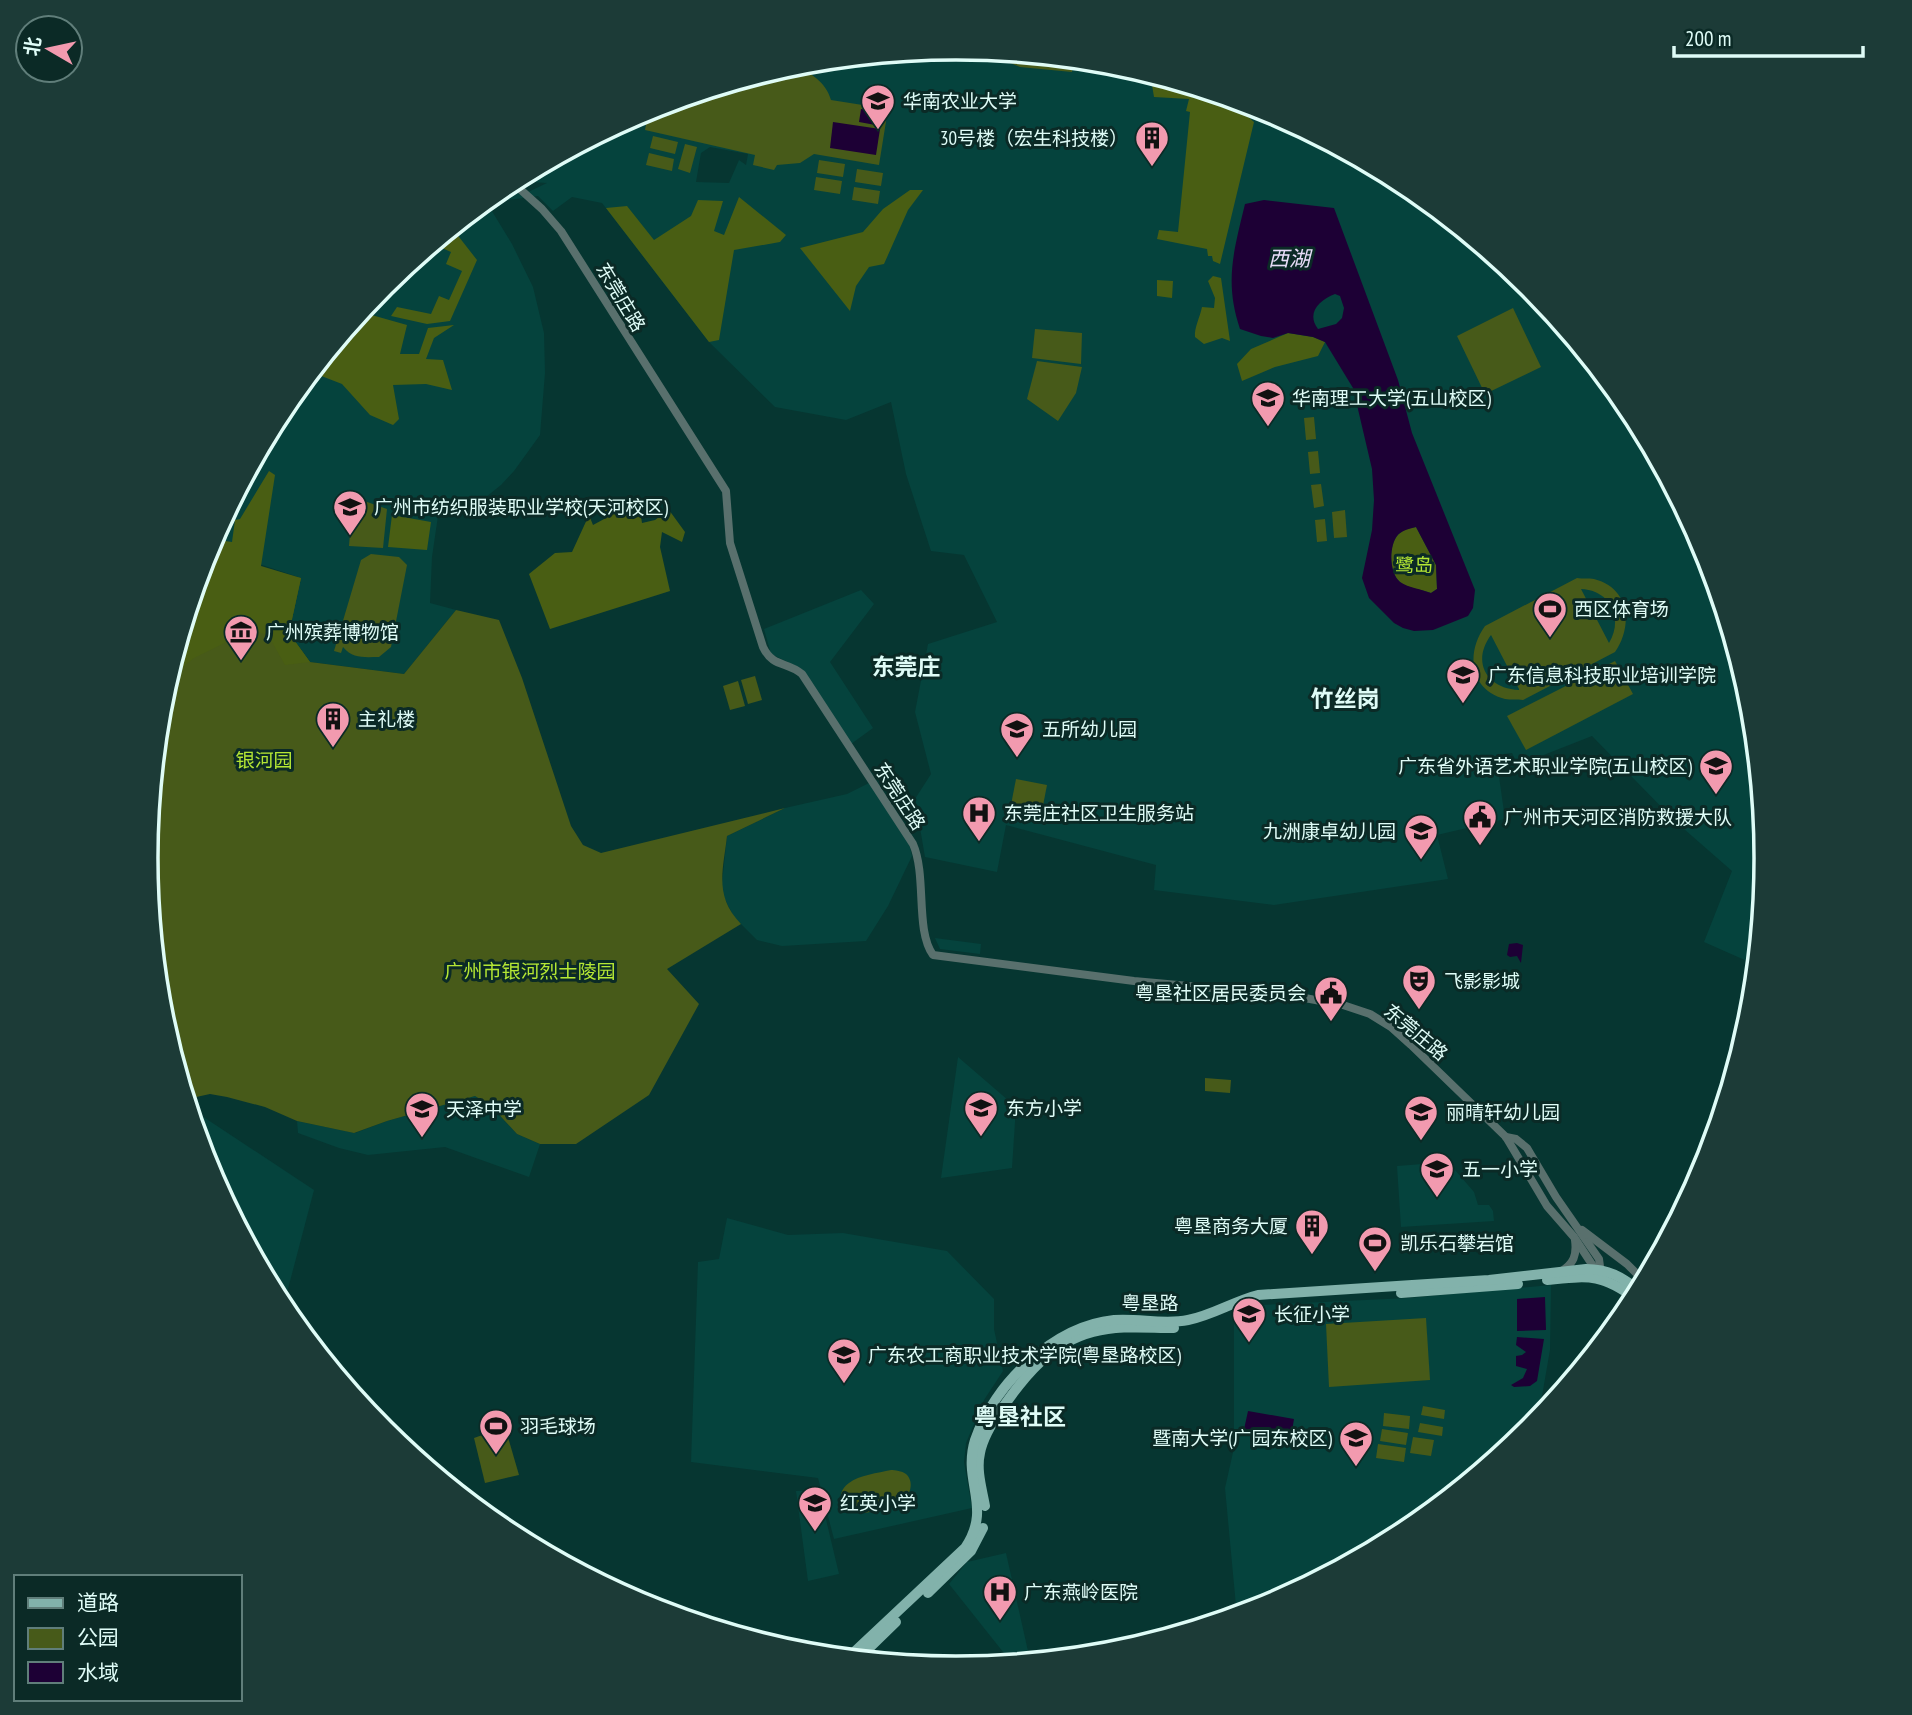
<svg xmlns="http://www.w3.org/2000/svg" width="1912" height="1715" font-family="'PT Sans Narrow','Noto Sans SC',sans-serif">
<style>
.built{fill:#05433d;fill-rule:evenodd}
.green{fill:#475a19;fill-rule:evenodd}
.forest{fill:#495e13}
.water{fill:#1d0035;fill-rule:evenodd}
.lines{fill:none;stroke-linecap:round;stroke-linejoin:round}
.minor{stroke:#59706d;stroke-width:8}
.major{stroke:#82b2ab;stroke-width:10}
.labels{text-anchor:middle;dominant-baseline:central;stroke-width:6;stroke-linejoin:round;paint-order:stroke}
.poi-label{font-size:19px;fill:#dffcf7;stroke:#0b2a26;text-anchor:start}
.street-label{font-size:19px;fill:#dffcf7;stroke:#0b2a26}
.park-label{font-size:19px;fill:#b5e734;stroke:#0b2a26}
.water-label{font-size:21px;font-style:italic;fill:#e9ddf9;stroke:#0b2a26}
.quarter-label{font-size:23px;font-weight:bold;fill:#dffcf7;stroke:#0b2a26}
.rim{fill:none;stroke:#dffcf7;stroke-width:3.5}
</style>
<rect width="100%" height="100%" fill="#063631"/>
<g class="built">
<path d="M956,47L1114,63L1266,109L1406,184L1529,285L1630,408L1705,548L1751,700L1766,858L1756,965L1704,942L1732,871L1676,822L1592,736L1518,765L1512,753L1496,755L1505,819L1437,835L1448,879L1274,905L1154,890L1156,865L1006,825L997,872L925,857L915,799L931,774L915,712L928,644L997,622L964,555L931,551L906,474L891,402L846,420L775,407L709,342L602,203L572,197L553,211L538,196L487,203L512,244L533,287L544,333L545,373L540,435L514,471L501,485L486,497L487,499L438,516L432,557L430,603L456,610L404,674L310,662L289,633L301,578L208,547L283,407L383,284L501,188L504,190L524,194L547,183L532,182L524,174L646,109L798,63ZM710,147L748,154L746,165L739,160L729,183L696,182L701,153Z"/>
<polygon points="861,590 874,604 830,662 873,728 851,744 802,669 771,654 764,629"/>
<polygon points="869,783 906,831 912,856 888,906 866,941 782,946 757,940 734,917 721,892 727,836 785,808 847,794"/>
<polygon points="935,938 981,944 980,954 940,949"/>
<polygon points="958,1057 1016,1107 1012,1168 941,1178"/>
<polygon points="475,1096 491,1106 517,1134 540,1144 529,1177 445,1147 368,1155 339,1148 298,1133 297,1121 355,1133 387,1121"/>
<polygon points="202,1116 314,1190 283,1308 207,1167 197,1134"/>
<polygon points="1448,1162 1474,1192 1478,1205 1489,1205 1493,1211 1494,1221 1401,1227 1397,1166"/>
<polygon points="727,1218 788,1235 843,1233 947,1251 994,1299 994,1329 1003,1371 984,1400 966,1443 964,1462 972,1508 834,1539 818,1478 691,1462 698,1262 719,1259"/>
<polygon points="1551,1285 1550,1350 1538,1419 1529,1431 1406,1531 1266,1606 1239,1614 1236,1606 1225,1488 1234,1448 1234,1314 1261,1305 1408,1298"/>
<polygon points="819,1490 839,1574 808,1581 796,1491"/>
<polygon points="1006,1553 1030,1660 1011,1662 949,1584 967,1562"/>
</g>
<g class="green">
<polygon points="981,50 1074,59 1072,72 1020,67"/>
<path d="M792,65C809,71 826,82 831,100L888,109L879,165L814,154L800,163L777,165L774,170L753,165L755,155L645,130L649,108Z"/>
<polygon points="653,136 678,142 675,154 650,148"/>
<polygon points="685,144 697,147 690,173 678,169"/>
<polygon points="649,153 674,159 672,171 646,165"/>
<polygon points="819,160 845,164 843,177 817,173"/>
<polygon points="857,169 883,173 881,186 855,182"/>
<polygon points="816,177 842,181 840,194 814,190"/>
<polygon points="854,187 880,191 878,204 852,200"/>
<polygon points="1513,308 1541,367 1485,394 1457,336"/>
<polygon points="1035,329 1082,333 1081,364 1032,358"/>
<polygon points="1037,361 1082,367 1076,393 1058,421 1027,399"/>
<polygon points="1314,417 1316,439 1306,440 1304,418"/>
<polygon points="1318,451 1320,473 1310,474 1308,452"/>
<polygon points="1321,484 1324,506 1314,508 1311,485"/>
<polygon points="353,497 387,509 383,548 349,546"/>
<polygon points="1345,510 1347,537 1334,538 1332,512"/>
<polygon points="1325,519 1327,541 1317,542 1315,520"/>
<path d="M371,554L399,557L407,565L391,647L379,657C364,657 353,659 343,647L341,653L334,651L361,560Z"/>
<path d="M202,566L301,578L289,633L310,662L404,674L456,610L499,620L522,678L571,826L583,845L601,853L785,808L727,836C723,871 714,896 741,924L667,969L699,1004L649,1095L576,1144H540L517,1134L491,1106L475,1096L387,1121L354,1133L297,1121L265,1107L227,1097L210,1094L187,1099L161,1015L146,857L161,699Z"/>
<path d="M1577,578C1582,579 1589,578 1594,579C1630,588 1633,626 1615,652L1523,700C1517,699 1511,700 1505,699C1469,690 1466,652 1485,626ZM1581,589C1610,590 1624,618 1609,643ZM1491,635L1519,689V690C1487,689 1471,662 1491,635Z"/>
<polygon points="1615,661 1633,694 1526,750 1507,716"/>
<polygon points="755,676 762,700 748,704 741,680"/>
<polygon points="738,681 745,706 730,710 723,686"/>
<polygon points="1016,779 1047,785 1040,821 1009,815"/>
<polygon points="1205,1078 1231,1080 1230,1093 1205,1091"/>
<polygon points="1426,1318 1430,1380 1329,1387 1326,1324"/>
<polygon points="1423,1406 1445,1410 1444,1419 1421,1415"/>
<polygon points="1384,1413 1410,1416 1409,1429 1383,1426"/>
<polygon points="1420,1423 1443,1427 1442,1436 1418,1432"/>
<polygon points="505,1427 519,1475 485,1483 474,1438"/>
<polygon points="1382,1429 1408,1433 1406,1445 1380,1441"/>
<polygon points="1413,1437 1434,1440 1431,1456 1410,1453"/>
<polygon points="1378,1444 1406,1448 1404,1462 1376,1458"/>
<path d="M891,1470C895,1470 902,1471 906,1474C915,1482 910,1497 901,1502C893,1508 880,1509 870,1512C847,1518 830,1497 849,1483C859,1475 878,1473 891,1470Z"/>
</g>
<g class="forest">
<polygon points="1161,77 1171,80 1171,87 1200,89 1246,103 1243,103 1247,116 1254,122 1220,264 1213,261 1212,256 1208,256 1207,249 1157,239 1159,230 1178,232 1190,112 1186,111 1189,99 1154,97 1152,85 1160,86"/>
<polygon points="910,190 923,190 908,210 884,264 869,267 856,286 850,311 800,248 863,232 883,209"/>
<polygon points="739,197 786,235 780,242 734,250 719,340 709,342 606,208 627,206 654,240 691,216 698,200 723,201 714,231 724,235"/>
<polygon points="452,228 477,260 450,321 427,324 391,316 397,307 431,314 439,296 449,300 462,271 446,264 451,252 433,244"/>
<path d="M1213,276L1221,278L1230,341L1222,338L1204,344L1195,337C1194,328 1200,317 1202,307L1214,308L1215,298L1208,281Z"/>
<polygon points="1157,280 1173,281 1172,298 1157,296"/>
<polygon points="361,312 407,325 400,354 419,354 428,328 454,325 434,338 426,359 443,360 452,390 426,384 393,385 399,419 393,425 370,415 342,384 311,372"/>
<polygon points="1288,333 1313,337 1325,342 1318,356 1275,367 1242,381 1237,364 1251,349"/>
<polygon points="269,471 275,475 261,566 301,578 289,633 310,662 285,665 268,635 251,630 194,658 167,680 208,547 212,539 232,542 235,520 240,519"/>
<polygon points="604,507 640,510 642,523 655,520 669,510 685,532 682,542 662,532 660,547 670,591 550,629 529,574 555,553 572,552 589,515 593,525 606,518"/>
<polygon points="392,515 431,522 427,550 388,547"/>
<path d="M1416,527L1436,565L1437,589L1431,593C1421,589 1407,589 1399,581C1389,571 1388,542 1400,533C1404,529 1411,528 1416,527Z"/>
</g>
<g class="water">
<polygon points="861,109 883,113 881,126 859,122"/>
<polygon points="833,122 880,129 876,155 830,148"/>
<path d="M1264,200L1334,208L1398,380L1412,433L1475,590L1473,608L1468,616L1433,630L1414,631L1403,628L1394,623L1369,598L1362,578L1372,530L1374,500L1372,469L1353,388L1325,342L1313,337L1288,333L1273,338L1261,336L1240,329C1224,282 1234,250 1245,204ZM1335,294L1340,296L1344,308L1342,318L1336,324L1318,329C1306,313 1319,300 1335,294ZM1416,527L1436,565L1437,589L1431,593C1421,589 1409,588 1400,582C1389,573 1389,547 1397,536C1400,531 1411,528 1416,527Z"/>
<polygon points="1517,943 1523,945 1521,963 1517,956 1510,957 1507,955 1509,944"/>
<polygon points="1545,1297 1546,1330 1517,1331 1517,1299"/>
<polygon points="1517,1337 1544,1339 1537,1381 1530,1386 1514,1387 1511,1385 1523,1378 1527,1369 1516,1366 1516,1356 1522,1355 1526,1352 1516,1345"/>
<polygon points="1248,1411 1294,1419 1290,1443 1243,1434"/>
</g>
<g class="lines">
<g class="minor">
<path d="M511,181L542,209L561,231L726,491L730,543L763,647C773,668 787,661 802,674L913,844C927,876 915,930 933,955L1134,981L1288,995L1343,1005L1370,1014L1391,1027L1411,1045L1506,1137L1547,1206L1574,1237L1597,1272"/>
<polyline points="1506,1137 1516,1139 1527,1148 1556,1197 1599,1259 1601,1274"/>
<polyline points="1582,1230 1627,1264 1644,1281"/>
<path d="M1560,1272C1574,1264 1577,1255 1575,1240"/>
</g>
<g class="major">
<path d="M1547,1280C1589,1276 1600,1273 1635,1298"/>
<polyline points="1401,1293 1518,1284"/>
<path d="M985,1506C982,1489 976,1470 980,1453C983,1437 992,1423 1001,1410C1025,1375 1051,1343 1093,1332C1120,1325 1146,1328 1174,1328"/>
<polyline points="928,1593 971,1551 983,1528"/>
<path d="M849,1657L965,1548C993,1507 962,1482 975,1440C994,1384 1054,1326 1114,1320C1139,1318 1164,1325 1188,1320C1213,1315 1234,1301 1258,1295L1489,1280L1586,1269C1609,1269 1621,1277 1639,1290"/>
<polyline points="859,1658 896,1622"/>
</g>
</g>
<defs>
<g id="university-pin" transform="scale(1.75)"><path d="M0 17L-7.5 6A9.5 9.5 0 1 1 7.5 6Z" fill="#f29aaf" stroke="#0b2a26"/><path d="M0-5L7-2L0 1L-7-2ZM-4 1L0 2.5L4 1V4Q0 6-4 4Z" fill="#111"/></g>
<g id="building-pin" transform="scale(1.75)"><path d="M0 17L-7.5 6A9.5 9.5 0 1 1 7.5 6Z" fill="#f29aaf" stroke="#0b2a26"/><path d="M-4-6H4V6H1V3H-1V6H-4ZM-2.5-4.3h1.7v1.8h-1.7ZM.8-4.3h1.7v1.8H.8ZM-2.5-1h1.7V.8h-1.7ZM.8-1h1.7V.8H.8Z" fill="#111"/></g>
<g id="school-pin" transform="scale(1.75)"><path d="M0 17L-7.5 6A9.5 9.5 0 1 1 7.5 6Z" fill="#f29aaf" stroke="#0b2a26"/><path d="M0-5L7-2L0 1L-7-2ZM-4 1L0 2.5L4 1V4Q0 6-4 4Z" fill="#111"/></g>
<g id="stadium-pin" transform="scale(1.75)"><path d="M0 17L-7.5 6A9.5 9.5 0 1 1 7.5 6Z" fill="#f29aaf" stroke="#0b2a26"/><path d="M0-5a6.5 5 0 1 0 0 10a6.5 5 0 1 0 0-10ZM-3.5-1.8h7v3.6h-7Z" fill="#111"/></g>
<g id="museum-pin" transform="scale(1.75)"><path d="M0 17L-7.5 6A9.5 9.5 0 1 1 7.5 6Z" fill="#f29aaf" stroke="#0b2a26"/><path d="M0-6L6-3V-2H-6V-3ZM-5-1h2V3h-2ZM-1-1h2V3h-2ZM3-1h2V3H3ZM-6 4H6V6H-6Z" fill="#111"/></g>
<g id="hospital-pin" transform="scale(1.75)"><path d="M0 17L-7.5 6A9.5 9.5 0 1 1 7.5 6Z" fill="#f29aaf" stroke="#0b2a26"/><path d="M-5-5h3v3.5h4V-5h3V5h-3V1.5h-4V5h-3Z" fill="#111"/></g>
<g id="civic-pin" transform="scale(1.75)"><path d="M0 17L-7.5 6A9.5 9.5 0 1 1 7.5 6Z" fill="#f29aaf" stroke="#0b2a26"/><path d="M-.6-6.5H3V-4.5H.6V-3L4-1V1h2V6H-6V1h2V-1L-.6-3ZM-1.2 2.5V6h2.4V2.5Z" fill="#111"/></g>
<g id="theatre-pin" transform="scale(1.75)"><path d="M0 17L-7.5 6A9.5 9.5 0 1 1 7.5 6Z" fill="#f29aaf" stroke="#0b2a26"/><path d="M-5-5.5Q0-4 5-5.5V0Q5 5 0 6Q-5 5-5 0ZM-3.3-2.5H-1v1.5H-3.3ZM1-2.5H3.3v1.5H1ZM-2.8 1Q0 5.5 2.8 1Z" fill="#111"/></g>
</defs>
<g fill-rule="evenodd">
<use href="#university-pin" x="878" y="101"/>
<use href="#building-pin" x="1152" y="138"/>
<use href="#university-pin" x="1268" y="398"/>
<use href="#school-pin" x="350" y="507"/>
<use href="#stadium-pin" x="1550" y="609"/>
<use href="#museum-pin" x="241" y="632"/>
<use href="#school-pin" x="1463" y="675"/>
<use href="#building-pin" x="333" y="719"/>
<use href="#school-pin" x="1017" y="729"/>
<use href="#university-pin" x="1716" y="766"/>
<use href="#hospital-pin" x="979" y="813"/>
<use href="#civic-pin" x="1480" y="817"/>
<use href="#school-pin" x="1421" y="831"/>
<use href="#theatre-pin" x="1419" y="981"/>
<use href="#civic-pin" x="1331" y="993"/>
<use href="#school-pin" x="981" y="1108"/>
<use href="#school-pin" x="422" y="1109"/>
<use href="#school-pin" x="1421" y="1112"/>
<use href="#school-pin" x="1437" y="1169"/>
<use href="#building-pin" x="1312" y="1226"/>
<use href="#stadium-pin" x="1375" y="1243"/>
<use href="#school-pin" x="1249" y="1314"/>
<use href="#university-pin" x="844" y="1355"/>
<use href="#stadium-pin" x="496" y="1426"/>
<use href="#university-pin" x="1356" y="1438"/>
<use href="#school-pin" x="815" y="1503"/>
<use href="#hospital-pin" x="1000" y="1592"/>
</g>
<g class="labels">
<g class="poi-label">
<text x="903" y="101">华南农业大学</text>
<text x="1128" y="138" text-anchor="end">30号楼（宏生科技楼）</text>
<text x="1292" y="398">华南理工大学(五山校区)</text>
<text x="374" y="507">广州市纺织服装职业学校(天河校区)</text>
<text x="1574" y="609">西区体育场</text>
<text x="266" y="632">广州殡葬博物馆</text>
<text x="1488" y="675">广东信息科技职业培训学院</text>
<text x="358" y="719">主礼楼</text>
<text x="1042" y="729">五所幼儿园</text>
<text x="1692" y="766" text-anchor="end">广东省外语艺术职业学院(五山校区)</text>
<text x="1004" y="813">东莞庄社区卫生服务站</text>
<text x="1504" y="817">广州市天河区消防救援大队</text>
<text x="1396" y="831" text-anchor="end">九洲康卓幼儿园</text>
<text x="1444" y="981">飞影影城</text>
<text x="1306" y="993" text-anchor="end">粤垦社区居民委员会</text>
<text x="1006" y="1108">东方小学</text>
<text x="446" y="1109">天泽中学</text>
<text x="1446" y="1112">丽晴轩幼儿园</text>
<text x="1462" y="1169">五一小学</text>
<text x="1288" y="1226" text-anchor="end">粤垦商务大厦</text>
<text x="1400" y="1243">凯乐石攀岩馆</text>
<text x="1274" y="1314">长征小学</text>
<text x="868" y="1355">广东农工商职业技术学院(粤垦路校区)</text>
<text x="520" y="1426">羽毛球场</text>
<text x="1332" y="1438" text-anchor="end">暨南大学(广园东校区)</text>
<text x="840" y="1503">红英小学</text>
<text x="1024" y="1592">广东燕岭医院</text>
</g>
<g class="street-label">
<text transform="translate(621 297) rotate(59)">东莞庄路</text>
<text transform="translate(900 796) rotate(57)">东莞庄路</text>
<text transform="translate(1416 1032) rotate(40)">东莞庄路</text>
<text x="1150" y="1303">粤垦路</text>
</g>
<g class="park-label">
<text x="1414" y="565">鹭岛</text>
<text x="264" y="760">银河园</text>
<text x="530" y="971">广州市银河烈士陵园</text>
</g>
<g class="water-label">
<text x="1289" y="258">西湖</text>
</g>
<g class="quarter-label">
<text x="906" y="666">东莞庄</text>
<text x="1345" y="698">竹丝岗</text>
<text x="1020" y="1416">粤垦社区</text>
</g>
</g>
<path d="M0 0H1912V1715H0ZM158 858a798 798 0 1 1 1596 0a798 798 0 1 1-1596 0Z" fill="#1c3b37" fill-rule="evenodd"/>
<path class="rim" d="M158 858a798 798 0 1 1 1596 0a798 798 0 1 1-1596 0Z"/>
<rect x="14" y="1575" width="228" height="126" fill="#0b2a26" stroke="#607e7a" stroke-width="2"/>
<rect x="28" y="1598" width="35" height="10" fill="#82b2ab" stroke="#607e7a" stroke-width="2"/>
<text x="77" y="1610" font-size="21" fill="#dffcf7">道路</text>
<rect x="28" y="1628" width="35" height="21" fill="#475a19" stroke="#607e7a" stroke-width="2"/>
<text x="77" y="1645" font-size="21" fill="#dffcf7">公园</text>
<rect x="28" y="1662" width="35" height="21" fill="#1d0035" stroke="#607e7a" stroke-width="2"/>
<text x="77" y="1680" font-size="21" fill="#dffcf7">水域</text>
<g transform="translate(49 49) rotate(279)"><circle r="33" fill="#0b2a26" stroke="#607e7a" stroke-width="2"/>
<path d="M0-5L12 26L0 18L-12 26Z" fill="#f29aaf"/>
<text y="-10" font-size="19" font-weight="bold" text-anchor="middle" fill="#dffcf7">北</text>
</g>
<path d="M1674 46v10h189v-10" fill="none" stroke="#dffcf7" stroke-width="3.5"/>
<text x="1685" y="46" font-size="21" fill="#dffcf7" stroke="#0b2a26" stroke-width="5" paint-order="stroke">200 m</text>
</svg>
